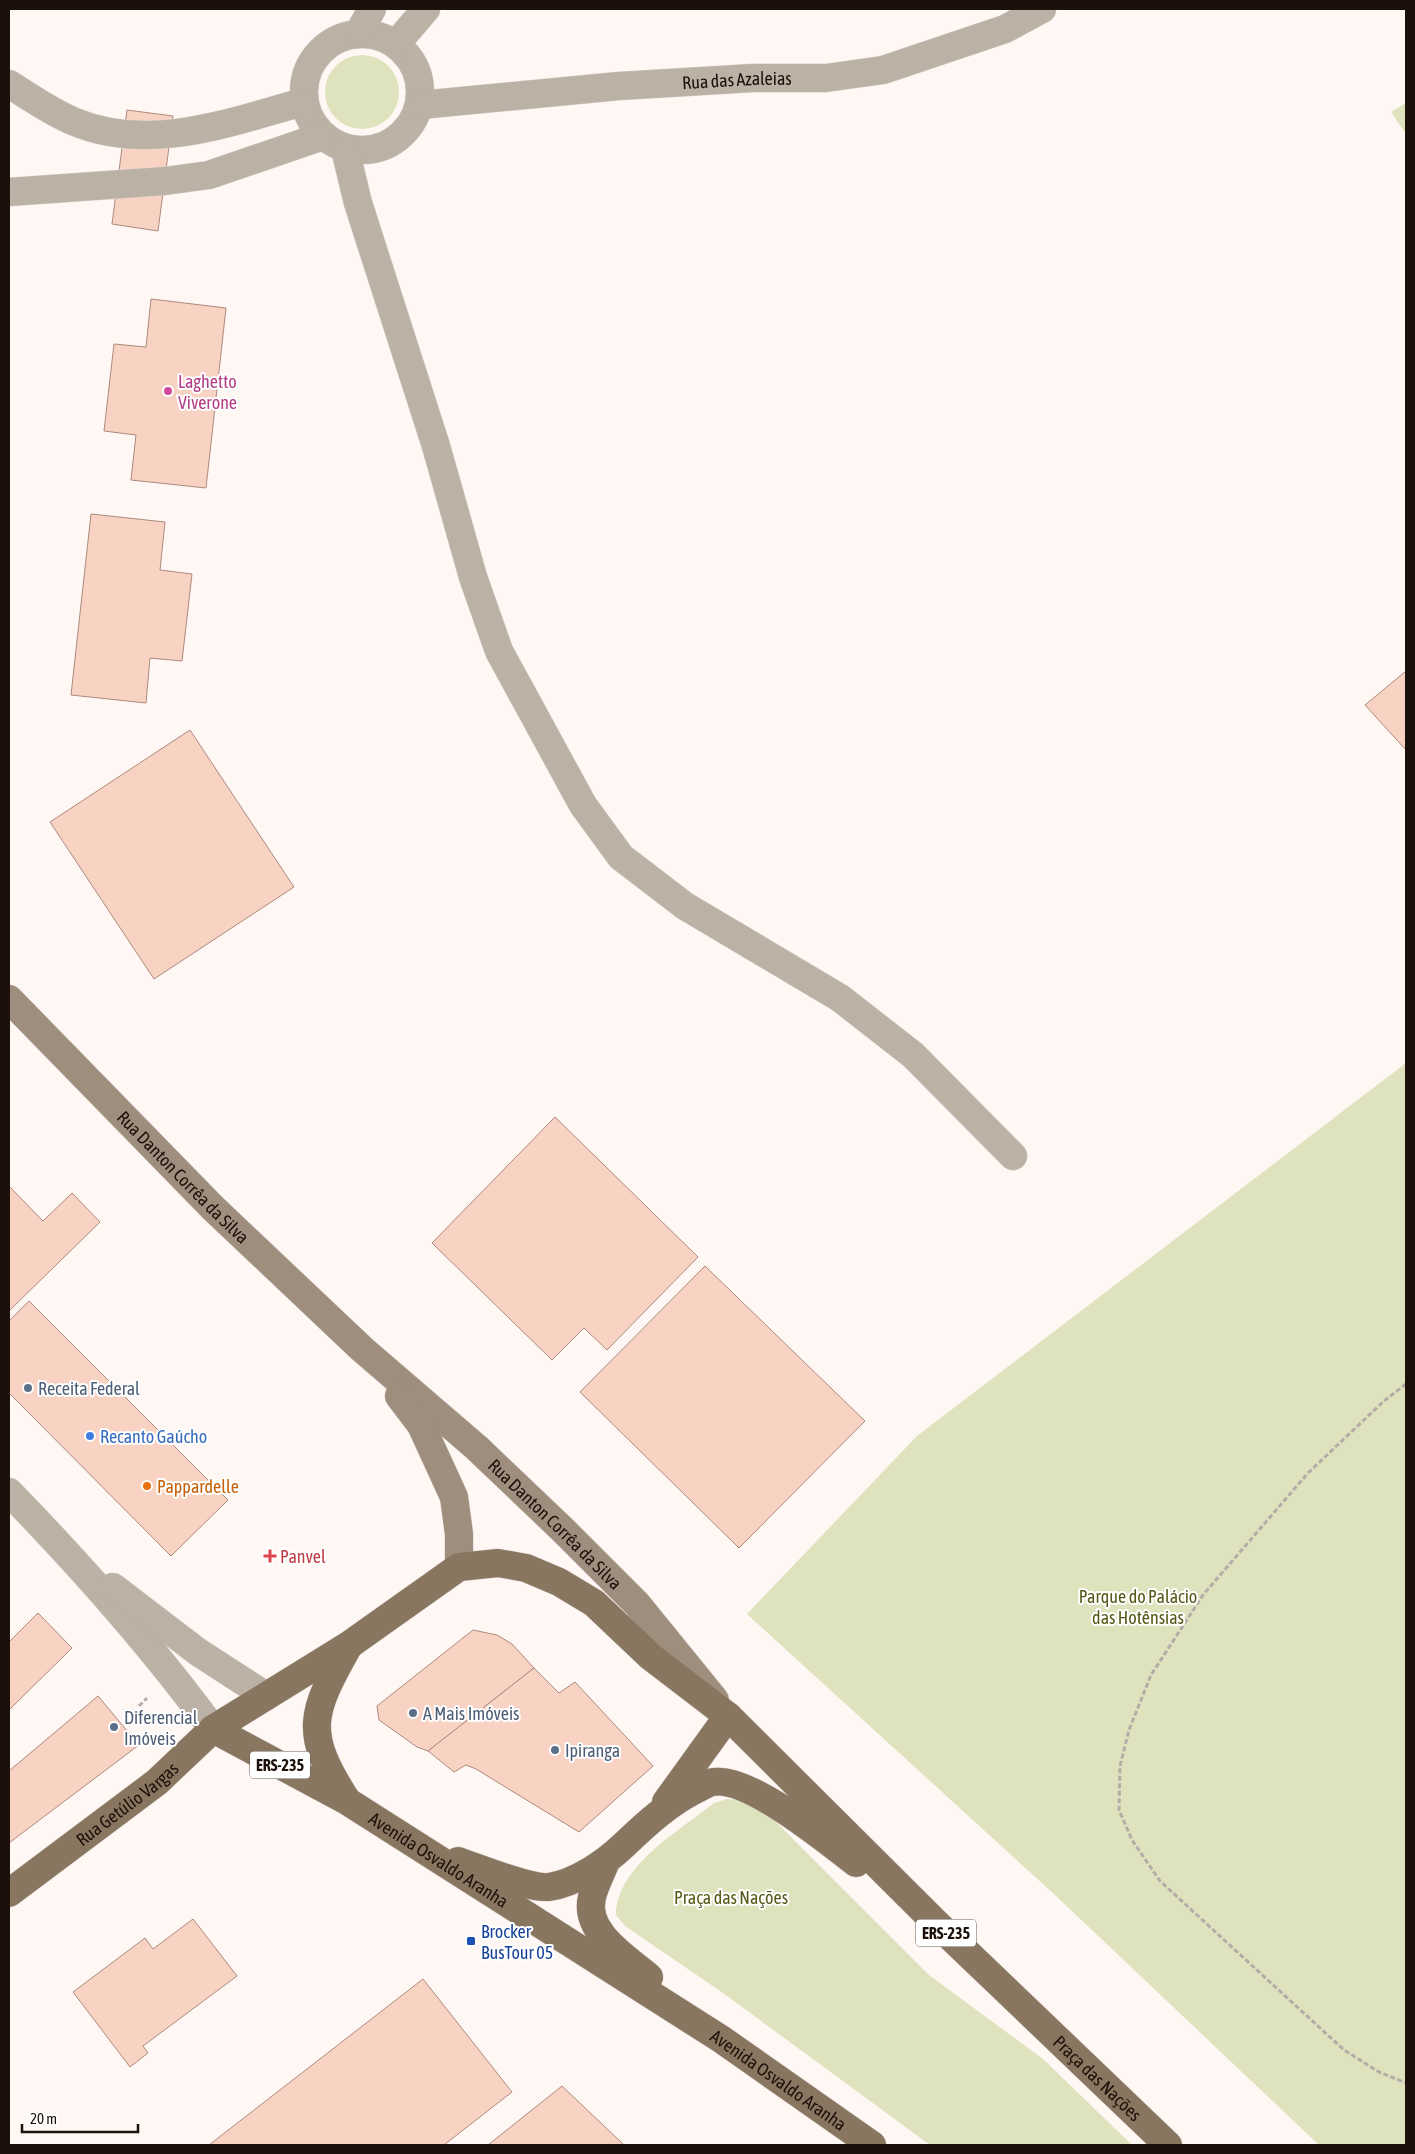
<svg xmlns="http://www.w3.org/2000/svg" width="1415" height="2154" font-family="'Asap Condensed',sans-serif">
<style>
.green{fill:#dee2bd}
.building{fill:#f8d3c4;stroke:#ad8a7d}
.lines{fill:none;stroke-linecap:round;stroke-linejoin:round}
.minor-casing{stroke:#dad2ce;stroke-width:29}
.tertiary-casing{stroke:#dad2ce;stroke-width:29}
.secondary-casing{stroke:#dad2ce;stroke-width:29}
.primary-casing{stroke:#dad2ce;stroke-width:29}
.path{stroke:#b5aca8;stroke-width:3;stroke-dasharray:5 2.5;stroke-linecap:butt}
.minor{stroke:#bcb1a5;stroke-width:28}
.tertiary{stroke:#bcb1a5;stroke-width:28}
.secondary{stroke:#9e8e7d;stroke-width:28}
.primary{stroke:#897660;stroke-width:28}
.hotel-dot{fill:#d1479c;stroke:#fff;stroke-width:2}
.service-dot{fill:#5c6f8a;stroke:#fff;stroke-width:2}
.shop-dot{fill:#3f7fe0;stroke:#fff;stroke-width:2}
.food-dot{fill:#e8710a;stroke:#fff;stroke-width:2}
.health-dot{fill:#e0444e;stroke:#fff;stroke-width:2}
.transit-dot{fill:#1a4fb4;stroke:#fff;stroke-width:2}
.labels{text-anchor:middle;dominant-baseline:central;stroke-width:4;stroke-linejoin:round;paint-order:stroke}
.shield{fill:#fff;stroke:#605854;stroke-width:1}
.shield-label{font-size:16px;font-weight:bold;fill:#1c100a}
.street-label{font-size:18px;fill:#1c100a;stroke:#fff}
.hotel-label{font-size:18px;fill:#b23c85;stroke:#fff;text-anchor:start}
.service-label{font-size:18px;fill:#4e5e75;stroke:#fff;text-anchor:start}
.shop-label{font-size:18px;fill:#366cbe;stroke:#fff;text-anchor:start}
.food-label{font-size:18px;fill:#c56008;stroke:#fff;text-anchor:start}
.health-label{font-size:18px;fill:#be3a42;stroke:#fff;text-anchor:start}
.park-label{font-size:18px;fill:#565917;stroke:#fff}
.transit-label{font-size:18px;fill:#164399;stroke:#fff;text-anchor:start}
</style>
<rect width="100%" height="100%" fill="#fef7f3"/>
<g class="green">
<circle cx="362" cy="92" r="37"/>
<polygon points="1406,103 1406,134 1391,112"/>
<polygon points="1406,1063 1406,2145 1319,2145 1055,1895 747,1614 917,1436"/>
<path d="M727,1799L748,1801L766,1812L929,1975L1043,2059L1132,2145H930L723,1993L625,1926L616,1915C617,1866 679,1831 714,1803Z"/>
</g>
<g class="building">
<polygon points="127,110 173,116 158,231 112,224"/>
<polygon points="151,299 226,308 206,488 131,480 136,435 104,431 114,344 146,347"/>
<polygon points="91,514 165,522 160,570 192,574 182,661 150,658 146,703 71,695"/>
<polygon points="1406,671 1406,750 1365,705"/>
<polygon points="190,730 294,887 154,979 50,822"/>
<polygon points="555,1117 698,1257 607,1350 584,1328 552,1360 432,1243"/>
<polygon points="9,1186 43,1221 72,1193 100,1222 9,1311"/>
<polygon points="705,1266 865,1421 739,1548 580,1392"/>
<polygon points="29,1301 228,1500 171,1556 9,1393 9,1321"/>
<polygon points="38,1613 72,1648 9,1710 9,1642"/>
<polygon points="473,1630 497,1635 512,1644 534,1668 428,1751 417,1747 379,1720 377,1706"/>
<polygon points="534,1668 559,1693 575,1682 653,1766 579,1832 476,1769 466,1765 454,1772 428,1751"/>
<polygon points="98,1696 139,1745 9,1843 9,1771"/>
<polygon points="193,1919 237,1976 143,2046 148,2053 130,2067 73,1992 145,1938 153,1949"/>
<polygon points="423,1979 512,2092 444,2145 209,2145"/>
<polygon points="562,2086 624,2145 488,2145"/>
</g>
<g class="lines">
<g class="minor-casing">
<g id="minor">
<circle cx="362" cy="92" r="58"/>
<polyline points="358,34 372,9"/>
<polyline points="396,44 426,9"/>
<path d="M9,84C30,97 52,113 75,122C150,153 231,122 303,102"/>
<path id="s1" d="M420,105L619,86L753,78H826L883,70L1005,29L1042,9"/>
<polyline points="345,149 358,203 436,446 473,577 499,651 583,805 621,857 685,906 840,998 913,1055 1013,1156"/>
<polyline points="9,192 165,181 209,175 323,136"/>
</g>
</g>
<g class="tertiary-casing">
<g id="tertiary">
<path d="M9,1492C82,1567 151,1645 213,1729"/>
<polyline points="113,1587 198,1652 266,1696"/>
</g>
</g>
<g class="secondary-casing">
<g id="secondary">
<path id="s2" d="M9,999L213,1208L362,1349L477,1448L564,1531L637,1604L715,1700"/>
<polyline points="399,1396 421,1425 454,1497 459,1534 459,1567"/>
</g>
</g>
<g class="primary-casing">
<g id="primary">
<path id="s3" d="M213,1729L347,1801L721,2039L872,2145"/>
<path d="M346,1799C303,1732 311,1713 348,1647"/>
<polyline points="666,1802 728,1716"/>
<path d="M458,1861C479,1868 529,1889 549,1887C576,1883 605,1863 624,1845C647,1823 670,1802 699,1788C703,1786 709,1782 713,1782C749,1776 827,1841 856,1863"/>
<path d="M606,1861C602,1872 595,1885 592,1897C583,1932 627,1958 649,1977"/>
<path id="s4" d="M9,1893L157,1782L213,1729L349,1645L459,1567L498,1563L526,1568L559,1582L594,1603L651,1657L728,1716L937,1924L1168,2145"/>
</g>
</g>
<g class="path">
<polyline points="1406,1384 1384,1401 1308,1473 1203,1595 1151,1675 1129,1730 1120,1766 1119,1810 1132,1840 1160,1881 1344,2050 1379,2072 1406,2083"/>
<polyline points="139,1706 147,1698"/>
</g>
<use href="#minor" class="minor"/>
<use href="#tertiary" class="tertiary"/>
<use href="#secondary" class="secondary"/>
<use href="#primary" class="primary"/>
</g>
<circle class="hotel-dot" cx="168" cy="391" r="5"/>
<g class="service-dot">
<circle cx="28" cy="1388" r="5"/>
<circle cx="413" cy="1713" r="5"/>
<circle cx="114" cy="1727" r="5"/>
<circle cx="555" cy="1750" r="5"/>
</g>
<circle class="shop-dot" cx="90" cy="1436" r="5"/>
<circle class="food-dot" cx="147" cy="1486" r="5"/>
<path class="health-dot" d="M267.5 1548.5h5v5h5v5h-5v5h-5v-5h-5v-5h5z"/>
<rect class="transit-dot" x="466" y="1936" width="10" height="10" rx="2.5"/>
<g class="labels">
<g class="shield">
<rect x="250" y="1751.5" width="60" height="27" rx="4"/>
<rect x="916" y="1919.5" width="60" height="27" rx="4"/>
</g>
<g class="shield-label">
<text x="280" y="1765">ERS-235</text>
<text x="946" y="1933">ERS-235</text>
</g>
<g class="street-label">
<text stroke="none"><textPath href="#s1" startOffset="318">Rua das Azaleias</textPath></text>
<text stroke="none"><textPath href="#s2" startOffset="249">Rua Danton Corrêa da Silva</textPath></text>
<text stroke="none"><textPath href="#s2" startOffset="758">Rua Danton Corrêa da Silva</textPath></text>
<text stroke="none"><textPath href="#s4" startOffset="148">Rua Getúlio Vargas</textPath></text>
<text stroke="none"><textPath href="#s3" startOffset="261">Avenida Osvaldo Aranha</textPath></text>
<text stroke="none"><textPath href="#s4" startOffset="1394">Praça das Nações</textPath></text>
<text stroke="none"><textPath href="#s3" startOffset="666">Avenida Osvaldo Aranha</textPath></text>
</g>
<g class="hotel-label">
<text x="178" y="381">Laghetto<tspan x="178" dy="21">Viverone</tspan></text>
</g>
<g class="service-label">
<text x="38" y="1388">Receita Federal</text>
<text x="423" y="1713">A Mais Imóveis</text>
<text x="124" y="1717">Diferencial<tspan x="124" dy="21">Imóveis</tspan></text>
<text x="565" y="1750">Ipiranga</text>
</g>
<g class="shop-label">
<text x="100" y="1436">Recanto Gaúcho</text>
</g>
<g class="food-label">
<text x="157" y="1486">Pappardelle</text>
</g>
<g class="health-label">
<text x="280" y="1556">Panvel</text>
</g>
<g class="park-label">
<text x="1138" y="1596">Parque do Palácio<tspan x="1138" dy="21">das Hotênsias</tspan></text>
<text x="731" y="1897">Praça das Nações</text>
</g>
<g class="transit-label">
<text x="481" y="1931">Brocker<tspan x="481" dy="21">BusTour 05</tspan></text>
</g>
</g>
<rect width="1415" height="2154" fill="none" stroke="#1c100a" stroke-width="20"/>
<path d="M22 2124v8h116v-8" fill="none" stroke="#1c100a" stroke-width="2.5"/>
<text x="30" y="2124" font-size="15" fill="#1c100a" stroke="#ffffff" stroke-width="4" paint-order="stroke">20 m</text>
</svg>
